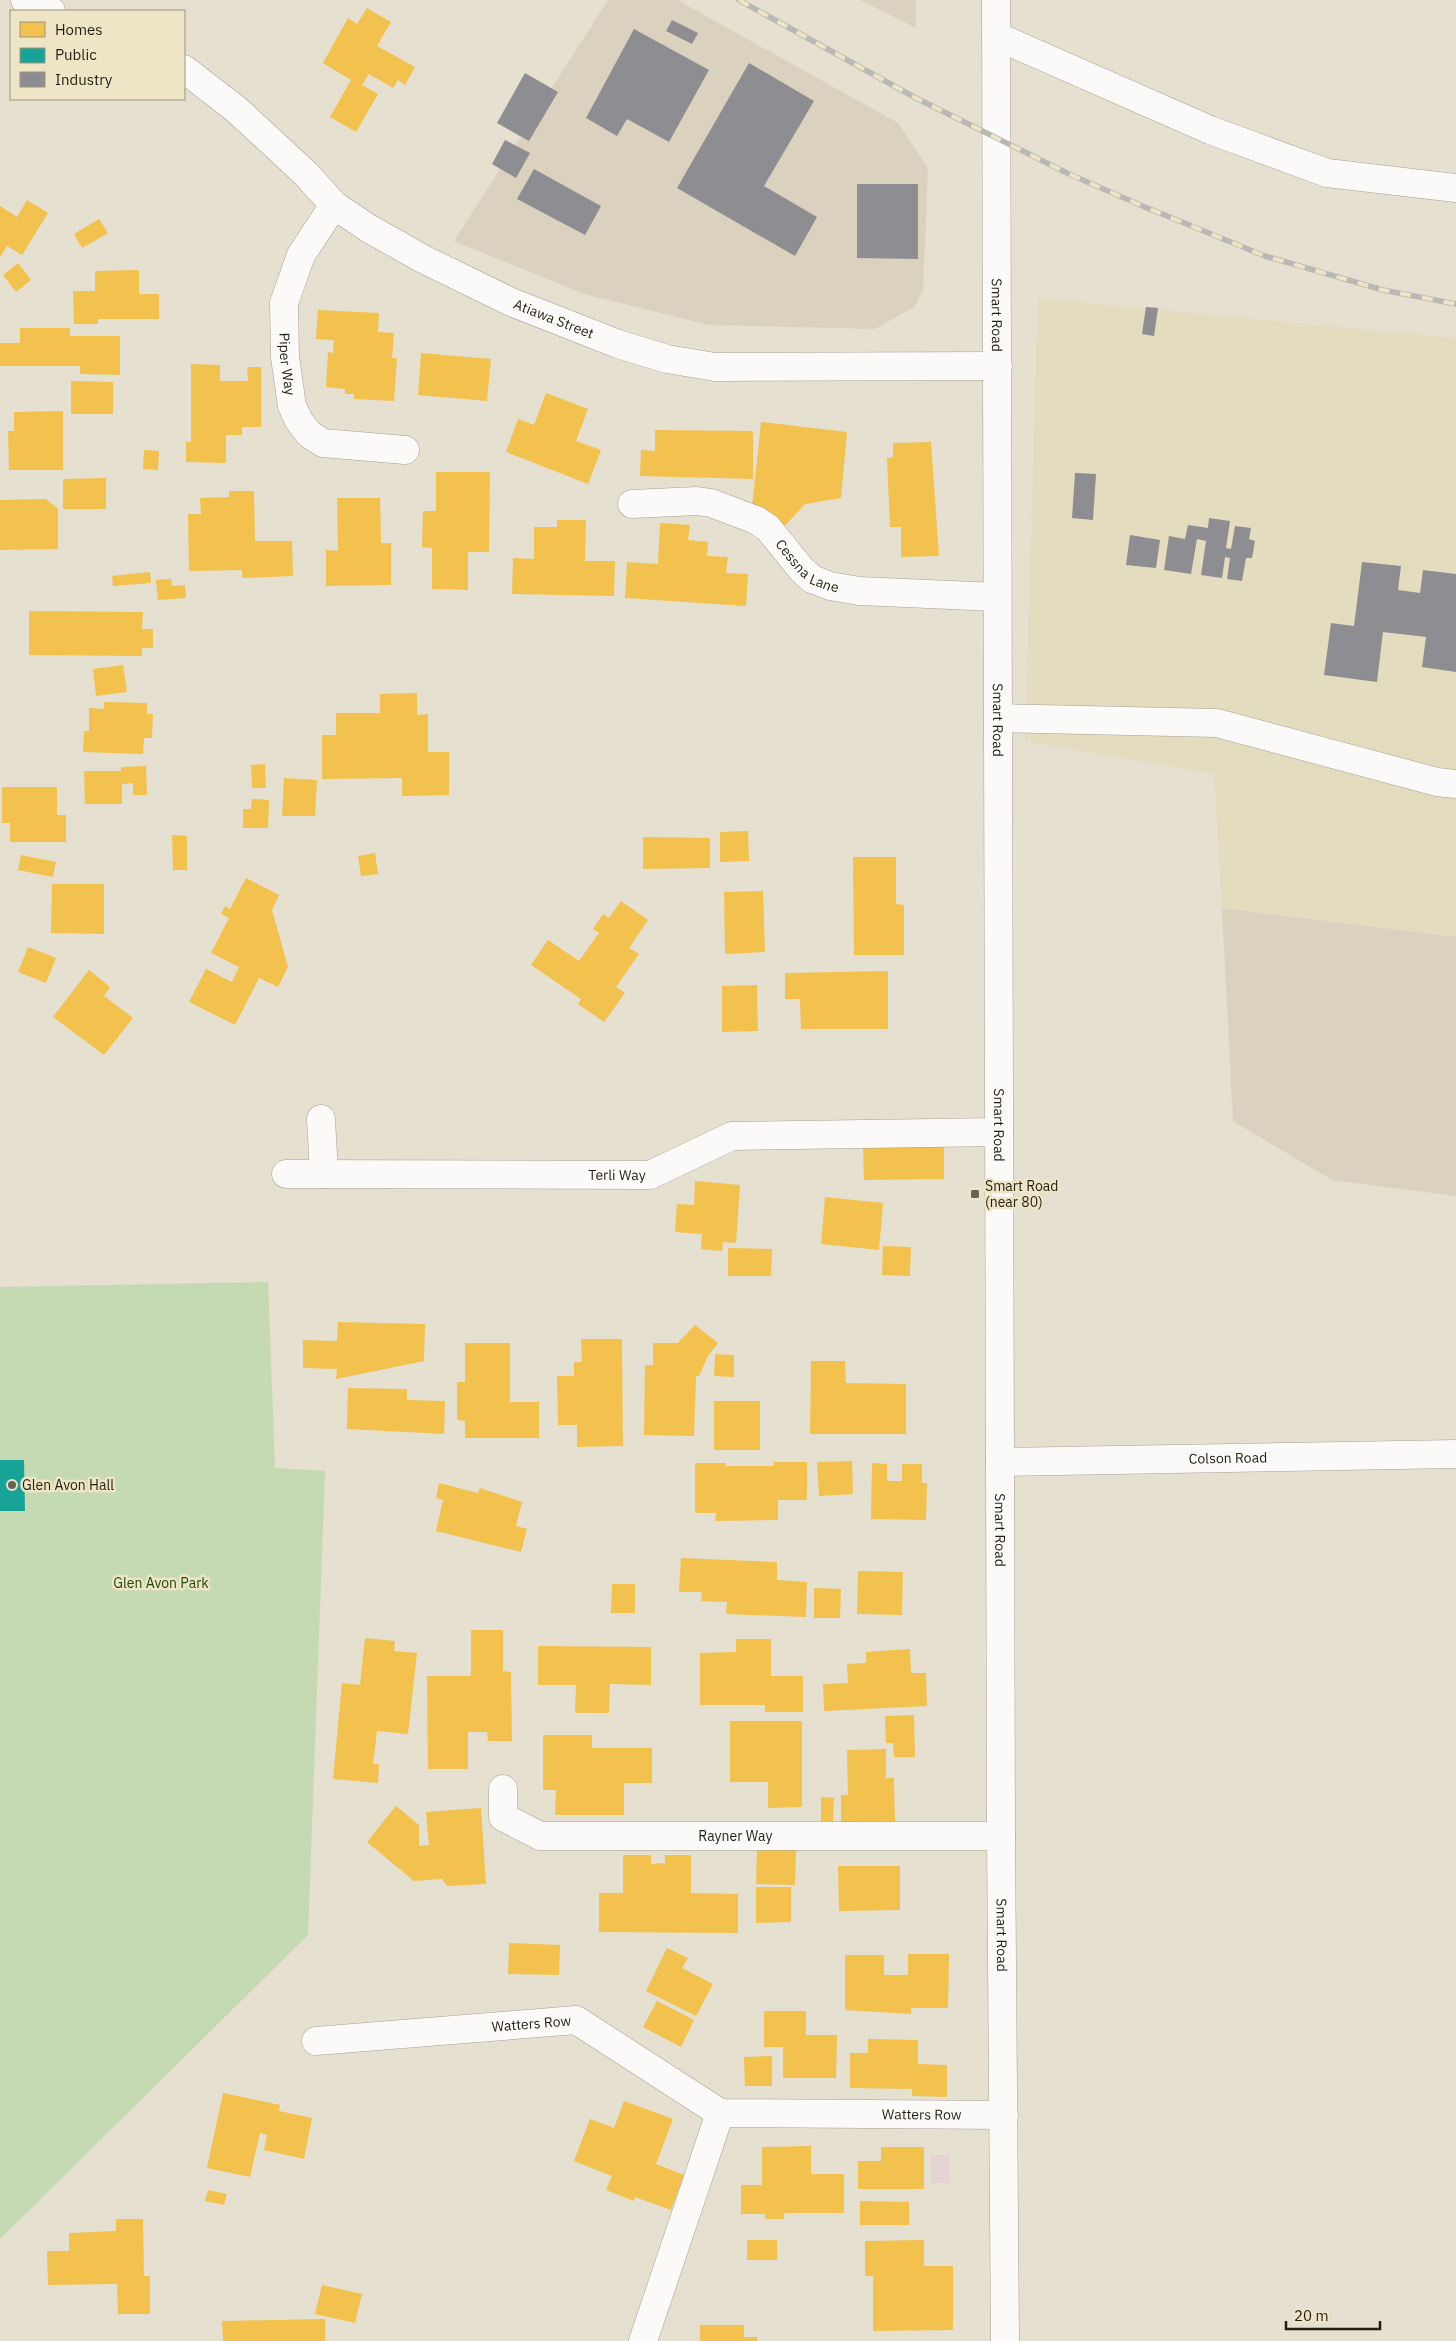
<svg xmlns="http://www.w3.org/2000/svg" width="1456" height="2341" font-family="'IBM Plex Sans',sans-serif">
<style>
.built{fill:#e4dcbf}
.industrial{fill:#dbd1bf}
.green{fill:#c5d9b2}
.homes{fill:#f2c14e}
.public{fill:#17a398}
.industry{fill:#8d8d92}
.building{fill:#e5d4d3}
.lines{fill:none;stroke-linecap:round;stroke-linejoin:round}
.minor-casing{stroke:#a5a194;stroke-width:29}
.minor{stroke:#fbfaf8;stroke-width:28}
.rail-casing{stroke:#b9b8b4;stroke-width:5.5}
.rail{stroke:#eee5c6;stroke-width:4;stroke-dasharray:11;stroke-linecap:butt}
.poi-dot{fill:#676355;stroke:#eee5c6;stroke-width:2}
.labels{text-anchor:middle;dominant-baseline:central;stroke-width:5;stroke-linejoin:round;paint-order:stroke}
.street-label{font-size:14px;fill:#231f13;stroke:#eee5c6}
.poi-label{font-size:14px;fill:#231f13;stroke:#eee5c6;text-anchor:start}
.park-label{font-size:14px;fill:#214a0a;stroke:#eee5c6}
</style>
<rect width="100%" height="100%" fill="#e5e0cf"/>
<polygon class="built" points="1038,298 1456,338 1456,937 1222,908 1214,774 1025,741"/>
<g class="industrial">
<polygon points="608,0 677,0 898,123 928,168 923,290 914,307 875,329 709,325 584,294 454,241"/>
<polygon points="860,0 916,0 916,28"/>
<polygon points="1222,908 1456,937 1456,1196 1332,1180 1233,1121"/>
</g>
<polygon class="green" points="268,1282 275,1468 325,1471 308,1935 0,2239 0,1287"/>
<g class="homes">
<polygon points="367,8 391,22 377,46 415,67 405,85 398,80 393,88 369,74 362,85 378,94 356,132 330,117 351,80 323,63 348,18 357,24"/>
<polygon points="27,200 48,213 22,255 7,246 0,257 0,206 17,217"/>
<polygon points="99,219 108,233 82,248 74,234"/>
<polygon points="18,263 31,280 16,292 3,275"/>
<polygon points="139,270 139,294 159,294 159,319 98,319 98,324 74,324 73,291 95,291 95,271"/>
<polygon points="318,310 379,313 378,332 394,333 392,358 397,358 394,401 354,399 354,394 345,394 345,389 326,387 328,352 333,353 334,340 316,339"/>
<polygon points="20,328 70,328 70,336 120,336 120,375 80,374 80,366 0,366 0,343 20,343"/>
<polygon points="421,353 491,359 487,401 418,395"/>
<polygon points="191,364 220,365 220,381 248,381 247,367 261,367 261,427 242,427 242,435 226,435 226,463 186,462 186,442 191,442"/>
<polygon points="71,381 113,382 113,414 71,414"/>
<polygon points="546,393 588,409 576,441 601,450 588,484 506,452 518,419 534,425"/>
<polygon points="63,411 63,470 9,470 8,431 14,431 14,412"/>
<polygon points="761,422 847,432 841,498 805,504 782,529 752,508"/>
<polygon points="655,430 753,431 753,479 640,476 641,450 655,451"/>
<polygon points="931,442 939,556 901,557 901,527 890,527 887,458 893,457 893,443"/>
<polygon points="144,450 159,451 158,470 143,469"/>
<polygon points="436,472 490,472 489,552 468,552 468,590 432,589 432,548 422,547 423,511 436,511"/>
<polygon points="106,478 106,509 63,509 63,479"/>
<polygon points="229,491 254,491 255,541 292,541 293,576 242,578 242,570 189,571 188,514 201,514 200,498 229,497"/>
<polygon points="337,498 380,498 381,543 391,543 391,585 326,586 326,550 338,551"/>
<polygon points="46,499 58,509 58,549 0,550 0,500"/>
<polygon points="557,520 586,520 585,561 615,561 614,596 512,594 513,558 534,559 534,527 557,527"/>
<polygon points="660,523 690,525 688,540 708,542 707,556 728,557 726,573 748,574 746,606 625,598 627,562 658,564"/>
<polygon points="150,572 151,583 113,586 112,576"/>
<polygon points="171,579 172,586 185,585 186,598 158,600 156,580"/>
<polygon points="29,611 143,612 142,629 153,629 153,648 142,648 142,656 29,655"/>
<polygon points="123,665 127,692 96,696 93,669"/>
<polygon points="417,693 417,715 428,714 428,752 449,752 449,795 402,796 402,778 322,779 322,735 336,735 336,713 380,713 380,694"/>
<polygon points="104,702 147,703 147,714 153,714 152,738 144,738 143,754 83,752 84,731 89,731 89,708 104,709"/>
<polygon points="265,764 266,788 252,788 251,765"/>
<polygon points="146,766 147,795 133,795 133,783 122,784 122,804 85,804 84,771 121,771 121,767"/>
<polygon points="284,778 317,780 315,816 282,816"/>
<polygon points="2,787 57,787 57,815 66,815 66,842 10,842 10,823 2,823"/>
<polygon points="252,799 269,800 268,828 243,828 243,809 251,809"/>
<polygon points="748,831 749,861 720,862 720,832"/>
<polygon points="172,835 187,836 187,870 173,870"/>
<polygon points="643,837 710,838 710,868 643,869"/>
<polygon points="375,853 378,874 361,876 358,856"/>
<polygon points="21,855 56,862 53,877 18,870"/>
<polygon points="853,857 896,857 896,904 904,905 904,955 854,955"/>
<polygon points="246,878 279,895 272,910 288,967 278,987 259,978 235,1025 189,1002 206,969 232,982 239,967 211,953 229,918 221,914 225,906 230,909"/>
<polygon points="52,884 104,884 104,934 51,933"/>
<polygon points="763,891 765,952 725,954 724,892"/>
<polygon points="621,901 648,920 629,948 639,954 616,987 625,993 604,1022 578,1004 581,999 531,965 548,940 579,961 599,933 593,929 603,914 609,918"/>
<polygon points="28,947 56,958 46,983 18,972"/>
<polygon points="89,970 110,987 104,996 133,1018 104,1055 53,1017"/>
<polygon points="888,971 888,1029 801,1029 800,999 785,999 785,973"/>
<polygon points="757,985 758,1031 722,1032 722,986"/>
<polygon points="944,1145 944,1179 864,1180 863,1146"/>
<polygon points="695,1181 740,1185 736,1243 723,1242 722,1251 701,1249 702,1234 675,1232 677,1204 694,1205"/>
<polygon points="825,1197 883,1203 879,1250 821,1244"/>
<polygon points="883,1246 911,1247 910,1276 882,1275"/>
<polygon points="728,1248 772,1249 771,1276 728,1276"/>
<polygon points="338,1322 425,1324 424,1361 336,1379 337,1369 303,1368 303,1340 337,1341"/>
<polygon points="695,1325 718,1343 708,1356 699,1376 696,1376 694,1436 644,1435 645,1365 653,1365 653,1343 678,1343"/>
<polygon points="581,1339 622,1339 623,1446 577,1447 577,1425 558,1425 557,1376 574,1376 574,1362 582,1362"/>
<polygon points="465,1343 510,1343 510,1402 539,1402 539,1438 465,1438 465,1421 457,1420 457,1382 465,1382"/>
<polygon points="715,1354 734,1355 734,1377 714,1376"/>
<polygon points="811,1361 845,1361 846,1383 906,1384 906,1434 810,1434"/>
<polygon points="348,1388 407,1389 407,1400 445,1401 444,1434 347,1429"/>
<rect x="714" y="1401" width="46" height="49"/>
<polygon points="852,1461 853,1494 819,1496 817,1462"/>
<polygon points="774,1462 807,1462 807,1500 778,1500 778,1520 715,1521 716,1513 695,1513 695,1463 726,1463 726,1466 774,1466"/>
<polygon points="872,1463 887,1464 887,1481 902,1481 902,1464 922,1464 922,1483 927,1483 926,1520 871,1519"/>
<polygon points="439,1483 478,1493 480,1488 522,1502 516,1526 527,1529 521,1552 436,1531 443,1500 436,1498"/>
<polygon points="681,1558 777,1562 777,1580 807,1582 806,1617 726,1614 727,1602 701,1601 702,1592 679,1592"/>
<polygon points="858,1571 903,1572 902,1615 857,1614"/>
<polygon points="612,1584 635,1584 635,1613 611,1613"/>
<polygon points="814,1588 841,1589 840,1618 814,1618"/>
<polygon points="471,1630 503,1630 503,1671 511,1672 512,1741 488,1741 487,1732 468,1732 468,1769 428,1769 427,1676 471,1676"/>
<polygon points="365,1638 395,1641 394,1651 417,1653 408,1734 377,1731 373,1764 379,1764 378,1783 333,1779 342,1683 360,1685"/>
<polygon points="736,1639 771,1639 771,1676 803,1676 803,1712 765,1712 765,1705 700,1705 700,1653 736,1652"/>
<polygon points="538,1646 651,1647 651,1685 610,1684 609,1713 575,1713 576,1685 538,1685"/>
<polygon points="910,1649 911,1673 926,1673 927,1706 824,1711 823,1684 848,1683 847,1664 866,1663 866,1652"/>
<polygon points="914,1715 915,1757 894,1757 893,1743 886,1743 885,1716"/>
<polygon points="730,1721 802,1721 802,1807 768,1808 768,1782 730,1782"/>
<polygon points="543,1735 592,1735 592,1748 652,1748 652,1783 624,1783 624,1815 555,1815 556,1790 543,1790"/>
<polygon points="886,1749 886,1778 894,1778 895,1821 841,1822 841,1795 848,1795 847,1750"/>
<polygon points="821,1797 834,1798 833,1821 821,1821"/>
<polygon points="396,1806 419,1825 419,1846 429,1845 426,1812 481,1808 486,1884 447,1886 442,1879 414,1881 367,1842"/>
<polygon points="757,1849 796,1850 795,1885 756,1884"/>
<polygon points="623,1855 651,1855 651,1864 665,1863 665,1855 691,1855 691,1893 738,1894 738,1933 599,1932 599,1893 623,1893"/>
<polygon points="838,1866 900,1866 900,1910 839,1911"/>
<polygon points="756,1887 791,1887 791,1922 756,1923"/>
<polygon points="509,1943 560,1945 559,1975 508,1974"/>
<polygon points="667,1948 688,1958 682,1968 713,1984 696,2016 646,1991"/>
<polygon points="908,1954 949,1954 948,2008 911,2008 911,2014 845,2010 845,1955 884,1955 884,1975 908,1975"/>
<polygon points="657,2001 694,2020 681,2047 643,2027"/>
<polygon points="764,2011 806,2011 806,2035 837,2035 836,2078 783,2078 783,2047 764,2047"/>
<polygon points="868,2039 918,2040 918,2064 947,2065 947,2097 912,2096 912,2089 850,2088 850,2053 868,2053"/>
<polygon points="772,2056 772,2086 745,2086 744,2057"/>
<polygon points="223,2093 280,2105 279,2111 312,2118 304,2159 264,2150 267,2135 260,2133 250,2177 207,2168"/>
<polygon points="624,2101 673,2119 656,2164 684,2175 671,2210 635,2197 634,2201 606,2190 612,2176 574,2161 590,2119 614,2128"/>
<polygon points="811,2146 811,2174 844,2174 844,2213 784,2213 784,2219 765,2219 765,2214 741,2214 741,2185 762,2185 762,2147"/>
<polygon points="881,2147 924,2147 924,2189 858,2189 858,2161 881,2161"/>
<polygon points="208,2190 227,2194 224,2205 205,2201"/>
<polygon points="860,2201 909,2202 909,2225 860,2225"/>
<polygon points="116,2219 143,2219 144,2276 150,2276 150,2314 118,2314 117,2284 48,2285 47,2251 69,2251 69,2233 116,2231"/>
<rect x="747" y="2240" width="30" height="20"/>
<polygon points="924,2240 924,2266 953,2266 953,2330 873,2331 873,2276 865,2276 865,2241"/>
<polygon points="322,2285 362,2294 355,2323 315,2314"/>
<polygon points="325,2319 325,2341 223,2341 222,2321"/>
<polygon points="700,2325 744,2325 744,2337 757,2337 757,2341 700,2341"/>
</g>
<polygon class="public" points="0,1460 24,1460 25,1511 0,1511"/>
<g class="industry">
<polygon points="672,20 698,33 692,44 666,31"/>
<polygon points="634,29 709,70 669,142 627,119 617,136 586,118"/>
<polygon points="749,63 814,101 764,186 817,217 795,256 677,188"/>
<polygon points="525,73 558,92 529,141 497,123"/>
<polygon points="505,140 530,153 516,178 492,164"/>
<polygon points="534,169 601,206 585,235 517,199"/>
<polygon points="857,184 918,184 918,259 857,258"/>
<polygon points="1146,307 1158,308 1154,336 1142,334"/>
<polygon points="1075,473 1096,474 1093,520 1072,518"/>
<polygon points="1209,518 1230,521 1226,548 1231,549 1235,526 1251,528 1249,539 1255,541 1252,558 1246,558 1242,581 1227,579 1230,558 1225,557 1222,578 1201,575 1206,541 1197,539 1191,574 1164,570 1169,536 1185,539 1188,525 1208,528"/>
<polygon points="1130,535 1160,540 1156,568 1126,565"/>
<polygon points="1362,562 1401,566 1398,590 1420,593 1423,570 1456,574 1456,672 1422,667 1426,637 1383,632 1377,682 1324,675 1331,623 1354,626"/>
</g>
<polygon class="building" points="930,2155 949,2155 950,2183 931,2183"/>
<g class="lines">
<g class="minor-casing">
<g id="minor">
<polyline points="25,0 51,11"/>
<path id="s1" d="M996,0L1001,1836L1005,2341"/>
<polyline points="996,36 1210,130 1327,173 1456,188"/>
<path id="s2" d="M184,69L237,110L306,174L334,205L368,228L423,259L511,302L618,344L667,359L715,367L998,366"/>
<path id="s3" d="M334,205L301,255L284,303L285,357L292,406L299,421L309,434L323,443L405,450"/>
<path id="s4" d="M632,504L697,501L711,503L756,520L768,528L802,570L812,579L830,586L859,591L997,597"/>
<polyline points="999,718 1217,723 1437,782 1456,784"/>
<polyline points="321,1119 324,1174"/>
<path id="s5" d="M286,1174L650,1175L732,1136L999,1132"/>
<path id="s6" d="M1000,1462L1456,1454"/>
<path id="s7" d="M503,1789V1817L540,1836H1001"/>
<path id="s8" d="M316,2041L576,2020L720,2113L1004,2115"/>
<polyline points="643,2341 720,2113"/>
</g>
</g>
<use href="#minor" class="minor"/>
<g class="rail-casing">
<polyline id="rail" points="739,0 914,97 1069,174 1145,207 1265,256 1383,290 1456,304"/>
</g>
<use href="#rail" class="rail"/>
</g>
<g class="poi-dot">
<rect x="970" y="1189" width="10" height="10" rx="2.5"/>
<circle cx="12" cy="1485" r="5"/>
</g>
<g class="labels">
<g class="street-label">
<text stroke="none"><textPath href="#s1" startOffset="315">Smart Road</textPath></text>
<text stroke="none"><textPath href="#s2" startOffset="451">Atiawa Street</textPath></text>
<text stroke="none"><textPath href="#s3" startOffset="172">Piper Way</textPath></text>
<text stroke="none"><textPath href="#s4" startOffset="198">Cessna Lane</textPath></text>
<text stroke="none"><textPath href="#s1" startOffset="720">Smart Road</textPath></text>
<text stroke="none"><textPath href="#s1" startOffset="1125">Smart Road</textPath></text>
<text stroke="none"><textPath href="#s5" startOffset="331">Terli Way</textPath></text>
<text stroke="none"><textPath href="#s6" startOffset="228">Colson Road</textPath></text>
<text stroke="none"><textPath href="#s1" startOffset="1530">Smart Road</textPath></text>
<text stroke="none"><textPath href="#s7" startOffset="265">Rayner Way</textPath></text>
<text stroke="none"><textPath href="#s1" startOffset="1935">Smart Road</textPath></text>
<text stroke="none"><textPath href="#s8" startOffset="216">Watters Row</textPath></text>
<text stroke="none"><textPath href="#s8" startOffset="634">Watters Row</textPath></text>
</g>
<g class="poi-label">
<text x="985" y="1186">Smart Road<tspan x="985" dy="16">(near 80)</tspan></text>
<text x="22" y="1485">Glen Avon Hall</text>
</g>
<g class="park-label">
<text x="161" y="1583">Glen Avon Park</text>
</g>
</g>
<rect x="10" y="10" width="175" height="90" fill="#eee5c6" stroke="#9d967e"/>
<rect x="20" y="22" width="25" height="15" fill="#f2c14e" stroke="#9d967e"/>
<text x="55" y="35" font-size="15" fill="#231f13">Homes</text>
<rect x="20" y="48" width="25" height="15" fill="#17a398" stroke="#9d967e"/>
<text x="55" y="60" font-size="15" fill="#231f13">Public</text>
<rect x="20" y="72" width="25" height="15" fill="#8d8d92" stroke="#9d967e"/>
<text x="55" y="85" font-size="15" fill="#231f13">Industry</text>
<path d="M1286 2321v8h94v-8" fill="none" stroke="#231f13" stroke-width="2.5"/>
<text x="1294" y="2321" font-size="15" fill="#231f13" stroke="#eee5c6" stroke-width="4" paint-order="stroke">20 m</text>
</svg>
